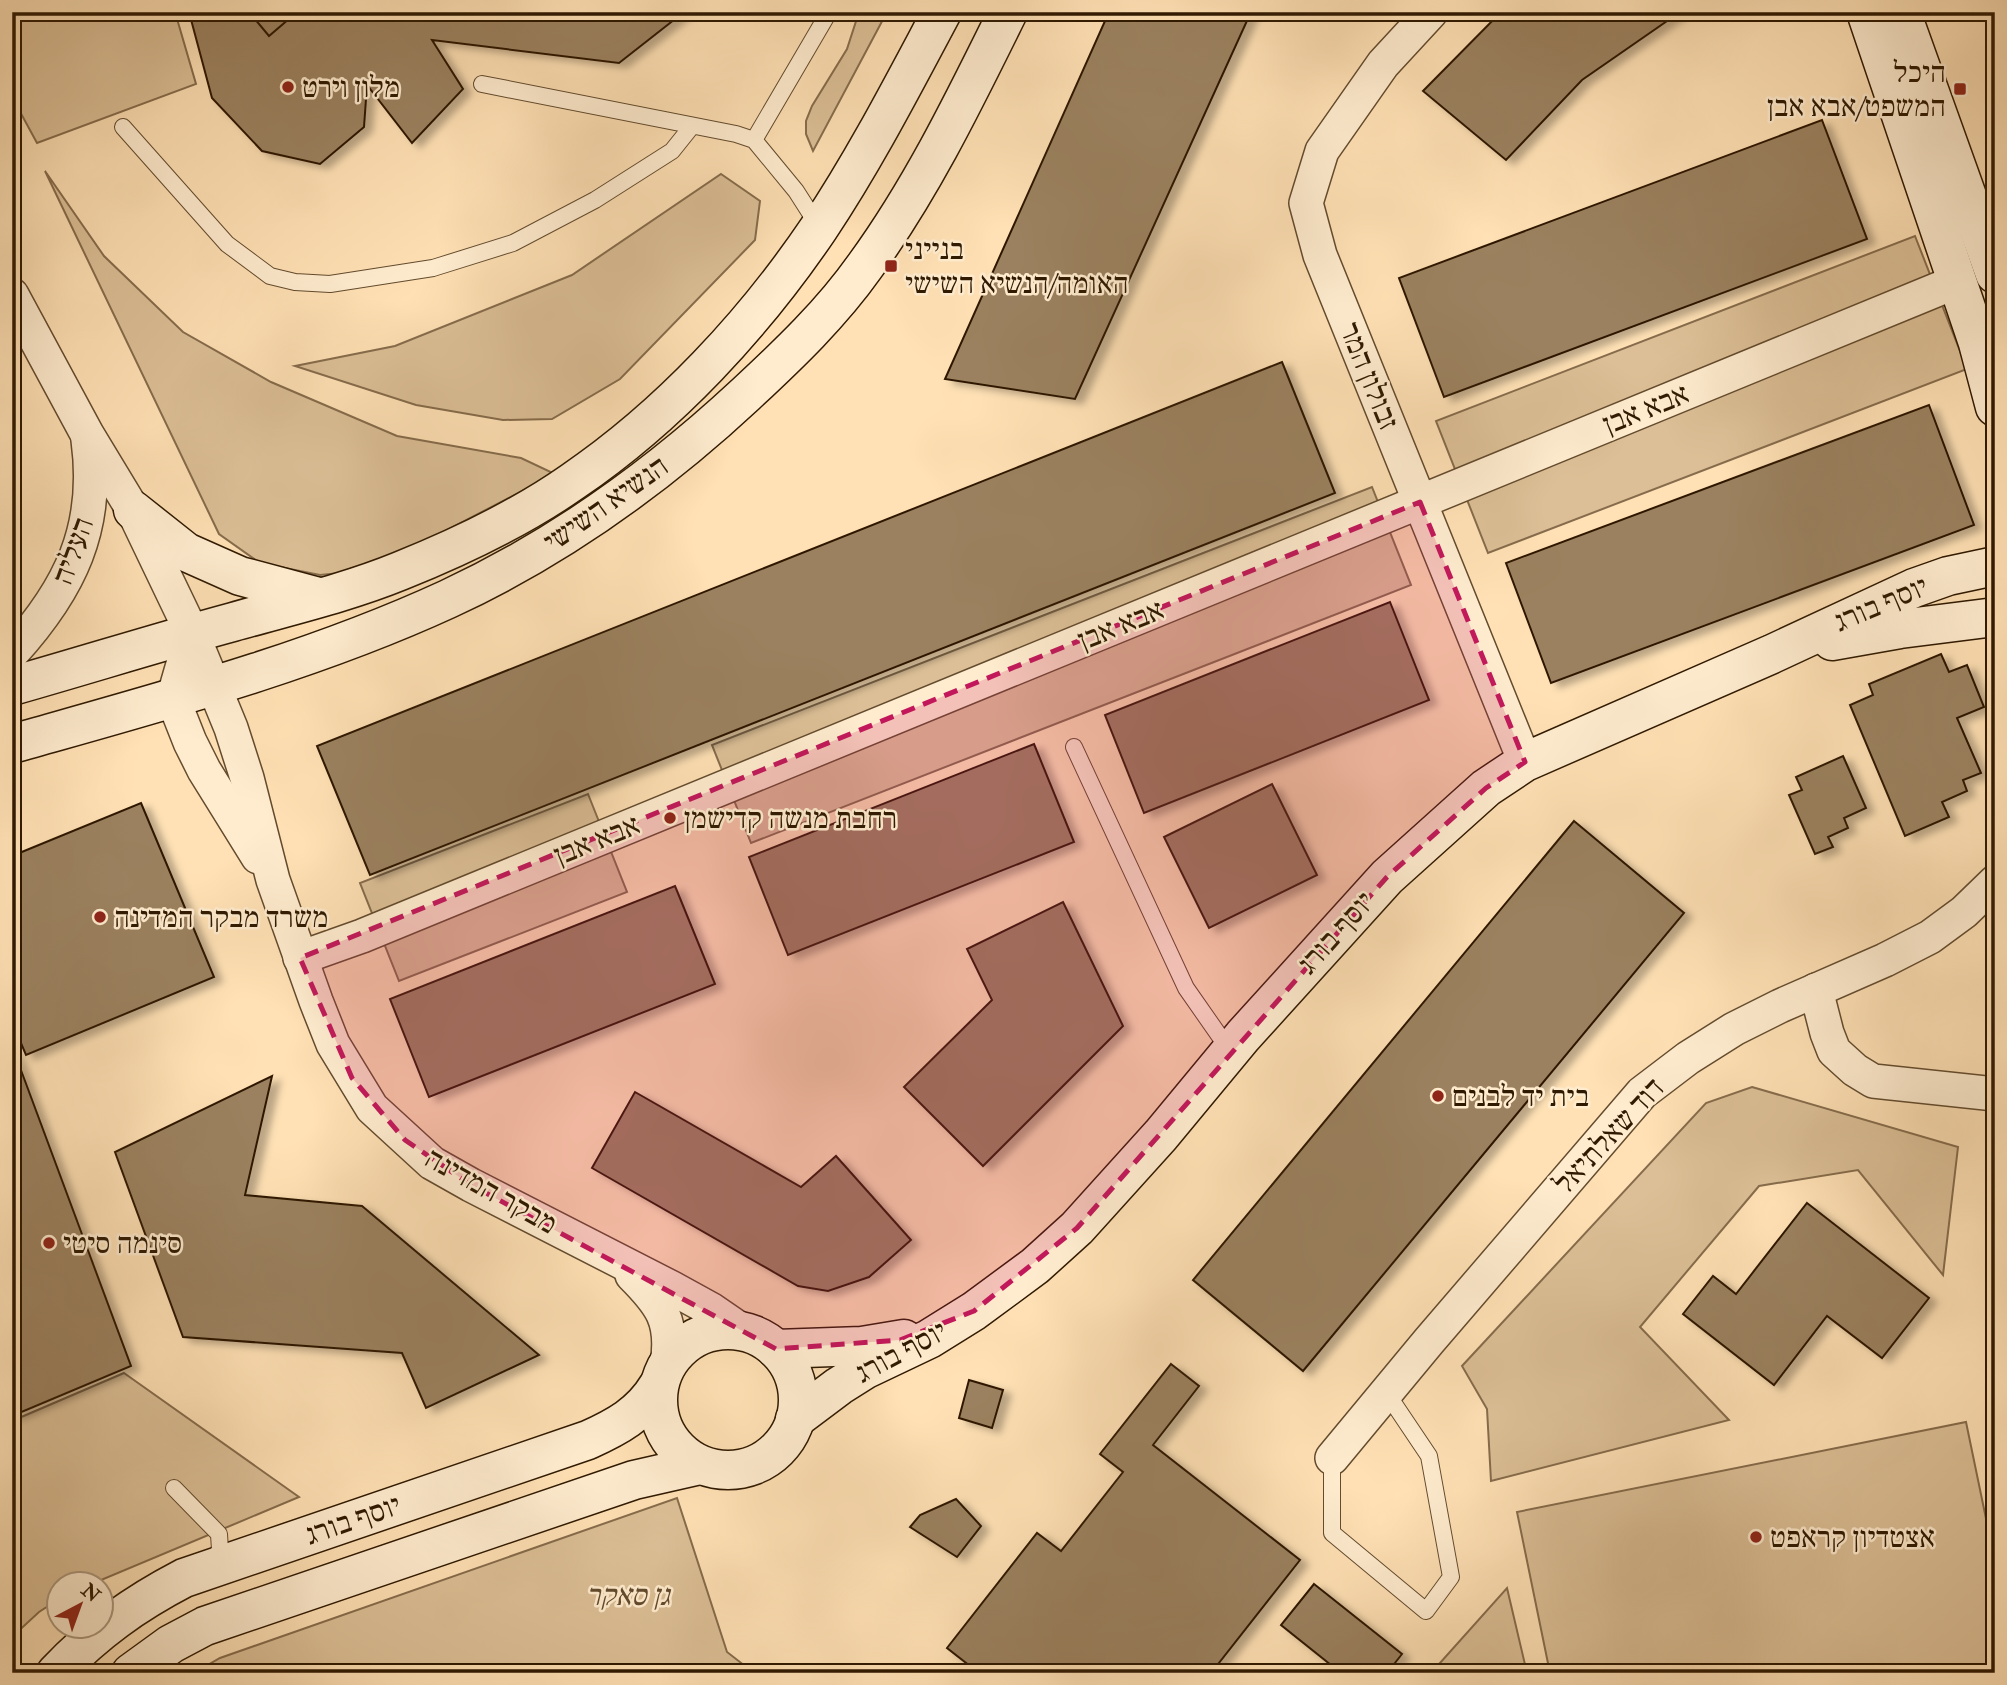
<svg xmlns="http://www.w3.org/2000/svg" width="2007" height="1685" font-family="'IM FELL Double Pica','Frank Ruhl Libre',serif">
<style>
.green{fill:#dcbf96;stroke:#866c4c;stroke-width:2}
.building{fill:#9b815f;stroke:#2f1901;stroke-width:2;filter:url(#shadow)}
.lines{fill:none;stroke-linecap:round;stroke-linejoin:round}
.lane-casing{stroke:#634b2e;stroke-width:18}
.street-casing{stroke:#634b2e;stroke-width:36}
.secondary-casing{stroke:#2f1901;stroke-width:41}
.lane{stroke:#ffeccf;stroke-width:16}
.street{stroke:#ffeccf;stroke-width:33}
.secondary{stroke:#ffeccf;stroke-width:38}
.marked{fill:#c2185b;fill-opacity:0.2;stroke:#c2185b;stroke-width:5;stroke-dasharray:14 9;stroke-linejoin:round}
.poi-dot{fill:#8f2418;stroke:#ffeccf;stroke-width:2.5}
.labels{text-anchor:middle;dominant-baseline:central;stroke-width:5;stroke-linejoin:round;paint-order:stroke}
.poi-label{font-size:30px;fill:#2f1901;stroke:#ffeccf;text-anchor:start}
.street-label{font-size:30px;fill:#2f1901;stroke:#ffeccf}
.park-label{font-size:30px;font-style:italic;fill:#634b2e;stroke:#ffeccf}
</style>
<defs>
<filter id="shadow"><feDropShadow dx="8" dy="4.5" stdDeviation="3.5" flood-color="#0004"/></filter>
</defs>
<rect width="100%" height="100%" fill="#ffe1b5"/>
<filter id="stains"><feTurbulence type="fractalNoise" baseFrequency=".00286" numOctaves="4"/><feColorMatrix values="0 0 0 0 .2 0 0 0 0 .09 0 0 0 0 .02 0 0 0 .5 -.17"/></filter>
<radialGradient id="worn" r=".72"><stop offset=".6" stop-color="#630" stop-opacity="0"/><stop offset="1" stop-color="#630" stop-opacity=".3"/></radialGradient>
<g class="green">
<polygon points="12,12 175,12 196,84 37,143 12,97"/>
<polygon points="859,12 887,12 813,151 806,134 806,121 812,106 847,49"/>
<polygon points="45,171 104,256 183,332 271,382 397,436 521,458 555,474 370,570 320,575 260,563 219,534"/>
<polygon points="721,174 760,201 755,240 620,379 552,419 503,420 416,405 295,366 395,346 572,275"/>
<polygon points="1915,236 1967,369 1488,553 1436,421"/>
<polygon points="1372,487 1411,585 751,843 712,745"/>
<polygon points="588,794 627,892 399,981 360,883"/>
<polygon points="1752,1087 1958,1147 1943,1275 1858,1170 1759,1186 1640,1327 1729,1420 1491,1481 1487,1409 1462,1366 1706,1103"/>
<polygon points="124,1373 299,1497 94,1583 60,1584 59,1599 39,1612 12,1637 12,1421"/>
<polygon points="1966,1422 1995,1562 1995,1664 1953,1673 1550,1673 1517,1512"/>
<polygon points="677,1498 727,1652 754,1673 194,1673 220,1658"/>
<polygon points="1507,1588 1527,1673 1431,1673"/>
</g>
<g class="building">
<polygon points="189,12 684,12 619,63 432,40 463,89 412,143 367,85 364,127 320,164 262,151 212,98"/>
<polygon points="249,12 297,12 269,36"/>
<polygon points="1109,12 1251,12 1075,399 945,379"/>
<polygon points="1501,12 1680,12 1582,80 1506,160 1423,91"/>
<polygon points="1822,120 1867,239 1444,397 1399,278"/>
<polygon points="1282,362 1335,493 370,875 317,746"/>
<polygon points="1929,405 1974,525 1551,683 1506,563"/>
<polygon points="1390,602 1429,700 1144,813 1105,715"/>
<polygon points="1941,654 1949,672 1967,665 1984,707 1957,718 1981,773 1963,780 1967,791 1942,802 1949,817 1905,836 1850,705 1873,695 1869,684"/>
<polygon points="1034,744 1074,842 788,955 749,857"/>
<polygon points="1843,756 1866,808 1844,818 1848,828 1828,837 1833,847 1815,854 1789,795 1802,790 1796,777"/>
<polygon points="1272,784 1317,875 1209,928 1164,837"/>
<polygon points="141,803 214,977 26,1055 12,1022 12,856"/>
<polygon points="1574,821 1684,913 1303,1371 1193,1280"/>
<polygon points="675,886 715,984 429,1097 390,999"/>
<polygon points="1063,902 1123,1026 983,1166 904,1087 992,1000 967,949"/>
<polygon points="12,1046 131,1366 12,1416"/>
<polygon points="272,1076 245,1195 362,1206 539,1355 426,1408 402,1353 183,1337 115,1152"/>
<polygon points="635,1092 801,1187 836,1156 911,1240 869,1277 828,1291 798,1286 592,1168"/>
<polygon points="1807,1203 1929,1298 1882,1358 1827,1316 1774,1385 1683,1314 1713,1276 1736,1294"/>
<polygon points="1171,1364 1199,1386 1153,1445 1300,1560 1211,1673 979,1673 947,1648 1037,1533 1061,1551 1123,1472 1100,1454"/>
<polygon points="969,1380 1003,1390 992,1428 959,1418"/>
<polygon points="956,1499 981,1526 957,1557 910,1527 920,1515"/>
<polygon points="1314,1584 1402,1654 1387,1673 1341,1673 1281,1625"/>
</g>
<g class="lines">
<g class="lane-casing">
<g id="lane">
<polyline points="482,84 736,134 754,140 796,191 819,227"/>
<polyline points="123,127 227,244 270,276 295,282 330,284 433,268 513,243 595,200 672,151 692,126"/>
<polyline points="754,140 829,12"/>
<polyline points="1074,747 1186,988 1230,1051"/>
<polyline points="1332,1458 1332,1533 1426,1611 1451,1577 1429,1456 1386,1392"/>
<polyline points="174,1488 219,1534 220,1550 212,1563"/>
</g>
</g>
<g class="street-casing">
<g id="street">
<polyline points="1431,12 1383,64 1322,151 1306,203 1320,255 1525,762"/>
<polyline points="12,295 87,434 133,510 192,633 231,728 247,778 273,880 316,1001 333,1044 372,1108 432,1163 471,1185 672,1288 712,1310 744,1332"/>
<polyline points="192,633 173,699 190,742 204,770 258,857"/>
<path d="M12,653C70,589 100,528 88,440"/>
<polyline points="300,958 362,936 1941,288"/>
<polyline points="1816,990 1827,1033 1834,1051 1855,1070 1873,1081 1995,1094"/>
<path d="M632,1275C661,1304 674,1321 667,1364"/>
<polyline points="1332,1458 1429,1341 1642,1093 1688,1058 1734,1029 1780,1006 1885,960 1930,937 1964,912 1995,882"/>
</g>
</g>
<g class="secondary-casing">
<g id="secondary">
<polyline points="1866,12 1978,343 1995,407"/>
<polyline points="1901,12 1995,274"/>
<polyline points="133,510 186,552 240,576 319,597"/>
<polyline points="1832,641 1900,629 1995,617"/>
<path d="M12,686C86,665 159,642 233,622C289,606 346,593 400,571C460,547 519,519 572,482C669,416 754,324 819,228C865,159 903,85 942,12"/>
<path d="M12,744C160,702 309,663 448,599C558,548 658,476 746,394C789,354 831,314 865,266C922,188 965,99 1008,12"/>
<circle cx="728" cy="1400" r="70"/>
<polyline points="776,1349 862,1346 904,1339"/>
<polyline points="795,1419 839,1386 866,1369 929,1339 974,1311 1035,1266 1077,1228 1161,1135 1243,1036 1387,877 1486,788 1525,762 1772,654 1914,588 1948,576 1995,566"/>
<path d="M56,1673C95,1632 134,1604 184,1578L588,1440C617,1427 641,1414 658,1386"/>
<polyline points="131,1673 171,1644 205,1626 634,1480 700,1465"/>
</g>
</g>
<use href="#lane" class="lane"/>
<use href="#street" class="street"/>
<use href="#secondary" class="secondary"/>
</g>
<path class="marked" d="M1420,502L1525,762L1486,788L1387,877L1077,1228L974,1311L900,1340L776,1349L471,1185L405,1140L352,1078L300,958Z"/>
<g class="poi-dot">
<circle cx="288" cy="87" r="7"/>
<rect x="1953" y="82" width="14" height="14" rx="3.5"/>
<rect x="884" y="259" width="14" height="14" rx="3.5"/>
<circle cx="670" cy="818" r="7"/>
<circle cx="100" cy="917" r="7"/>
<circle cx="1438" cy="1096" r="7"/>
<circle cx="49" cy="1243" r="7"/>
<circle cx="1756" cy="1537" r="7"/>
</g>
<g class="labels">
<g class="poi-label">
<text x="1946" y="72" text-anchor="end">היכל<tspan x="1946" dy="34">המשפט/אבא אבן</tspan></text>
<text x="302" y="87">מלון וירט</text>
<text x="905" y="249">בנייני<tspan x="905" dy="34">האומה/הנשיא השישי</tspan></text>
<text x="684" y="818">רחבת מנשה קדישמן</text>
<text x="114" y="917">משרד מבקר המדינה</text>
<text x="1452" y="1096">בית יד לבנים</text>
<text x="63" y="1243">סינמה סיטי</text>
<text x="1770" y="1537">אצטדיון קראפט</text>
</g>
<g class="street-label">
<text transform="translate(1369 376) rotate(68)">זבולון המר</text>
<text transform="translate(1646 409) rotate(-22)">אבא אבן</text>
<text transform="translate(606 504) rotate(-35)">הנשיא השישי</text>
<text transform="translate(73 551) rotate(-70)">העליה</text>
<text transform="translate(1881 604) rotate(-23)">יוסף בורג</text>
<text transform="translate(1121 625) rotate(-22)">אבא אבן</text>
<text transform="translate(597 840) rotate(-22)">אבא אבן</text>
<text transform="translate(1336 933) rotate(-48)">יוסף בורג</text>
<text transform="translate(1609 1136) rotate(-47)">דוד שאלתיאל</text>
<text transform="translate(491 1191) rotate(29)">מבקר המדינה</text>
<text transform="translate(901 1352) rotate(-28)">יוסף בורג</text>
<text transform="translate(353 1520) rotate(-19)">יוסף בורג</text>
</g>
<g class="park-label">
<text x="628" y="1595">גן סאקר</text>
</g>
</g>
<rect width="2007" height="1685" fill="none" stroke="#ffe1b5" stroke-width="42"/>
<rect x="14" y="14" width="1979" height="1657" fill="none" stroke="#2f1901" stroke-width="3.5"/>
<rect x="21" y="21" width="1965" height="1643" fill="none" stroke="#2f1901" stroke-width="2"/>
<g transform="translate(80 1605) rotate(41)"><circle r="33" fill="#ffeccf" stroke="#ac987d" stroke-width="2"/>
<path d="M0-5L12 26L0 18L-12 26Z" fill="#8f2418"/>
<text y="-10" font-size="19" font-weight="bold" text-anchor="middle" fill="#2f1901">N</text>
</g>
<rect width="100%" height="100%" filter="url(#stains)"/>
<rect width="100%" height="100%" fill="url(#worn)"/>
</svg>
